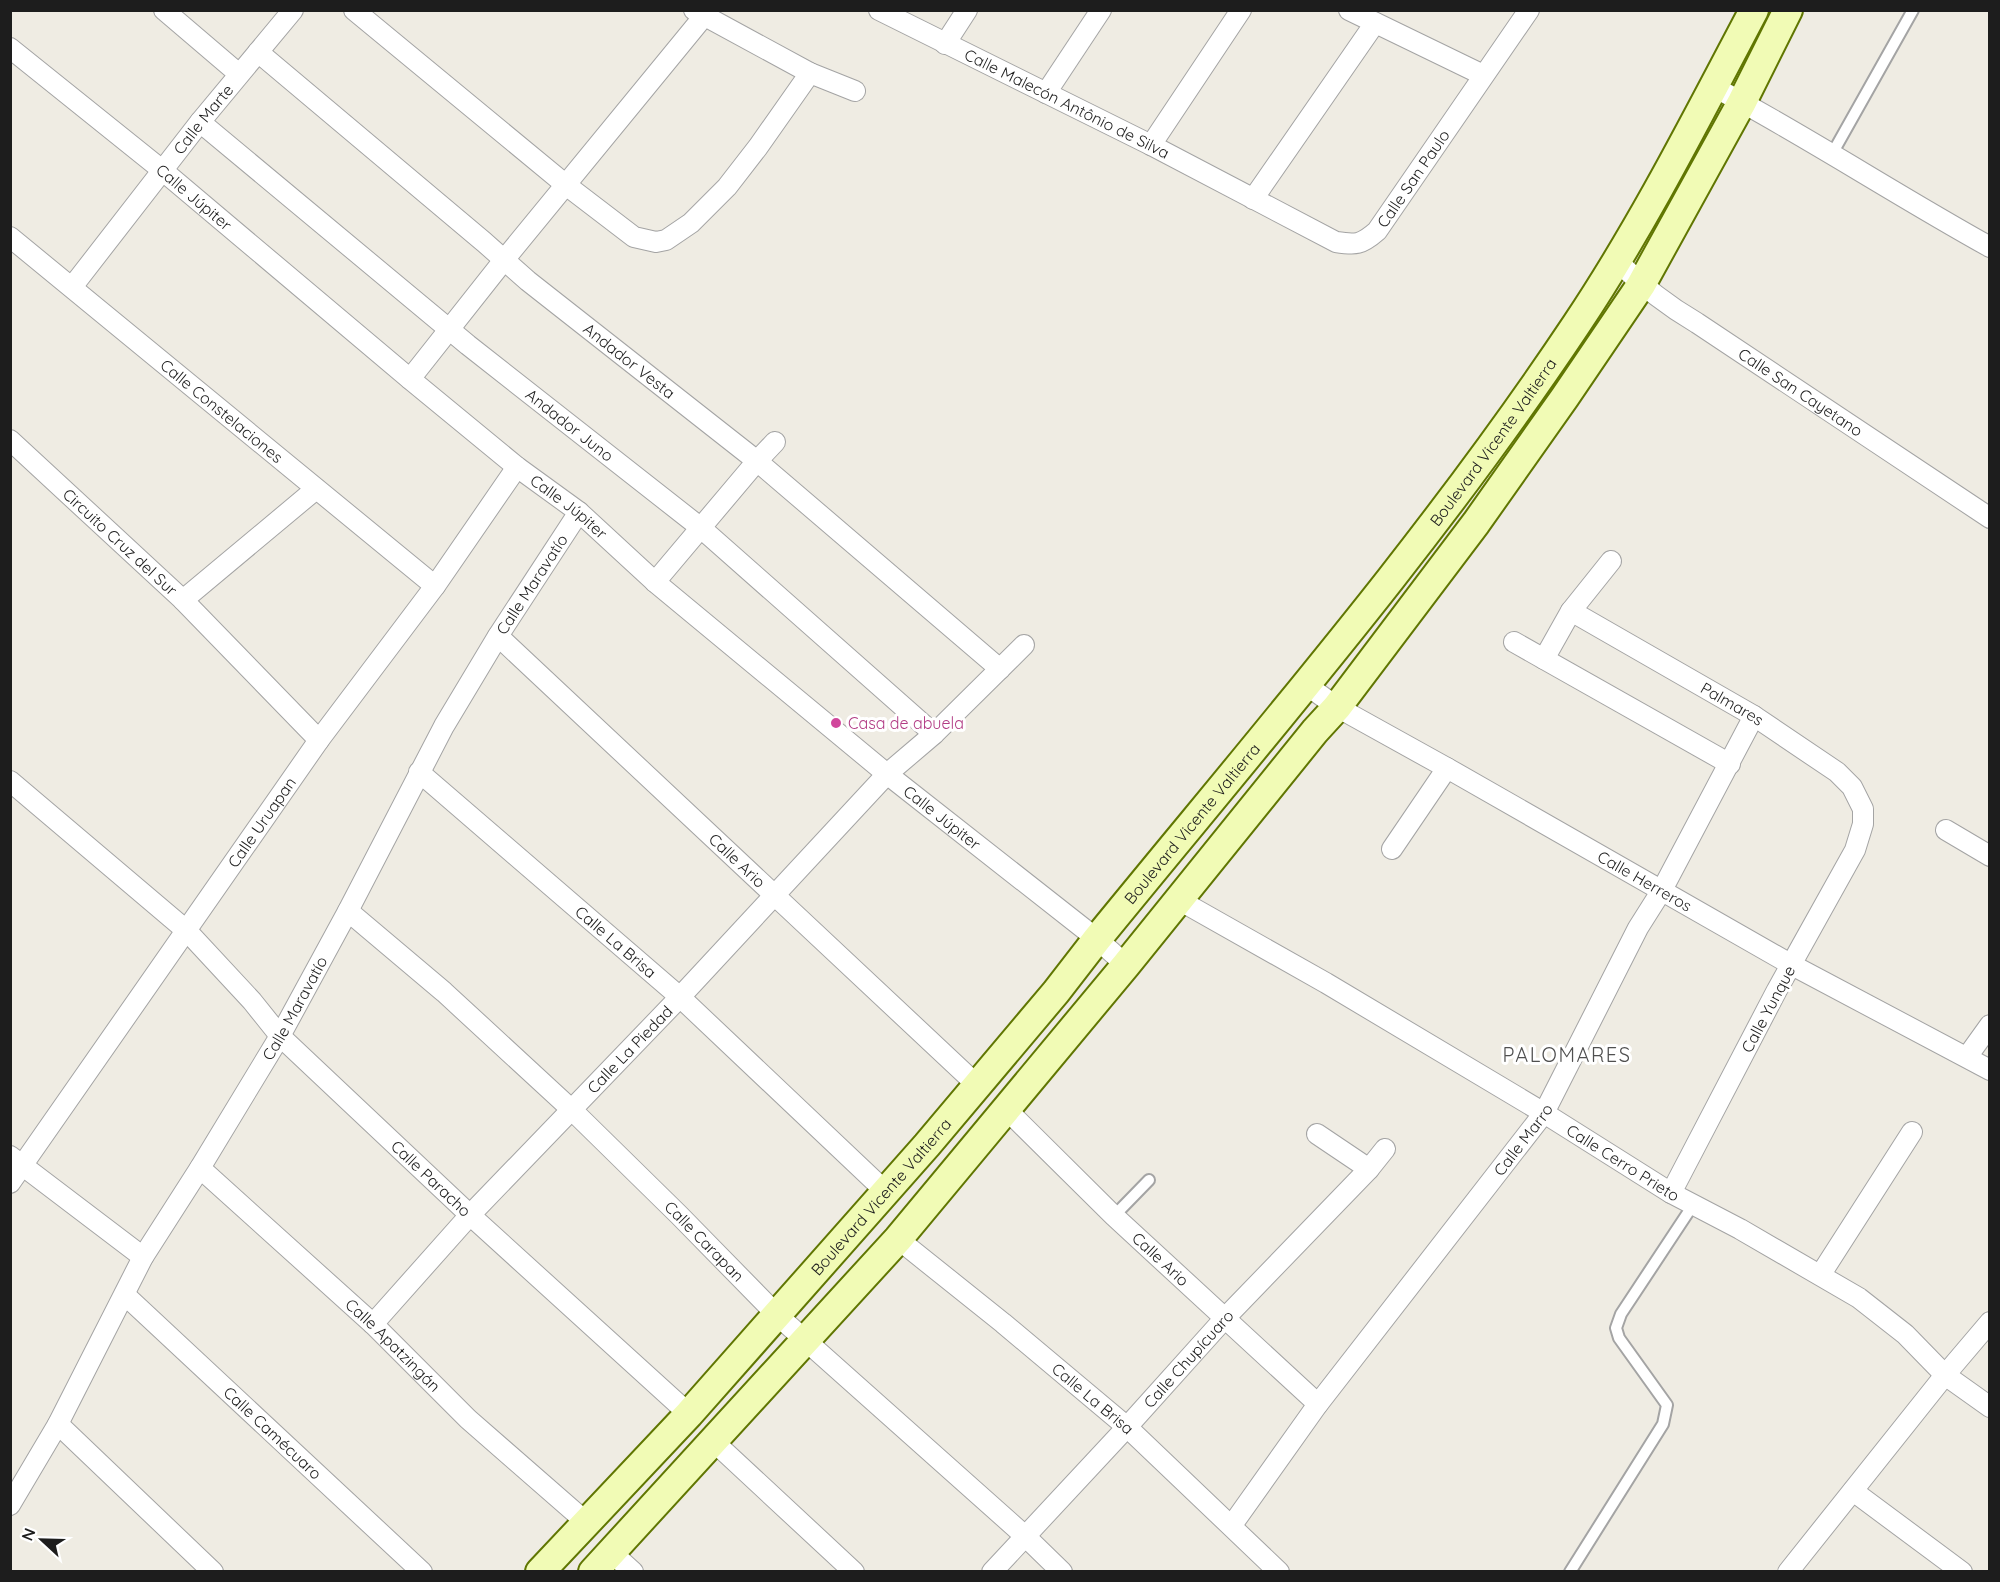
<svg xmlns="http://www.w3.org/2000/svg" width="2000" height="1582" font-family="Quicksand,sans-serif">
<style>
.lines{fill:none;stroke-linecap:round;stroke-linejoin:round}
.lane-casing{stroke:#a4a4a4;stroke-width:14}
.street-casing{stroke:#a4a4a4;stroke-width:22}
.secondary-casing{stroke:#607602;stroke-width:32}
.lane{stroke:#fff;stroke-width:10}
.street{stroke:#fff;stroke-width:20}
.secondary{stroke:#f1fbb5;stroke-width:28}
.hotel-dot{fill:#d1479c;stroke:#fff;stroke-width:2}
.labels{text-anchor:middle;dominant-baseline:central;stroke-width:6;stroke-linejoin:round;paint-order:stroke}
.street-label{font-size:16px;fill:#1d1d1d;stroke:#fff}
.hotel-label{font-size:16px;fill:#b23c85;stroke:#fff;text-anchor:start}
.quarter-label{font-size:20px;letter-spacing:1.5px;fill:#505050;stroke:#fff}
</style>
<rect width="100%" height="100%" fill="#efece3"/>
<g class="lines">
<g class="lane-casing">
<g id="lane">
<polyline points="1832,154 1913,10"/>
<polyline points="1114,1216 1149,1180"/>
<polyline points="1570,1572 1663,1424 1667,1405 1619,1338 1616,1328 1621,1314 1693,1205"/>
</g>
</g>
<g class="street-casing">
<g id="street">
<polyline points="164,10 239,74"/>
<polyline points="354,10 566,185 634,237 656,242 666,240 691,223 727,187 758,147 810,73"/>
<polyline points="694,10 810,73 855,91"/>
<path id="s1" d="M879,10L1151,145L1336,242C1356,245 1361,245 1377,231L1529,10"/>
<polyline points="1349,10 1483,75"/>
<polyline points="945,44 967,10"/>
<path id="s2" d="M10,48L162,170L410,379L517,467L579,512L655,582L887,774L1097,939L1126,965"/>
<path id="s3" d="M258,52L484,242L528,281L757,461L1000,669"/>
<path d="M1714,87C1808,137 1896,195 1990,247"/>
<polyline points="1046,93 1101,10"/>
<path id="s4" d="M200,122L468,345L701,528L934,734"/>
<polyline points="1151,145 1241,10"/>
<polyline points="1253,199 1375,23"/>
<path id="s5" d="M10,237L435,586"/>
<path id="s6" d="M1617,261C1643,287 1666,305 1697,323L1990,518"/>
<path id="s7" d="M72,287L200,122L293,10"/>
<polyline points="410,379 504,260 704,16"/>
<path id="s8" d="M10,440L183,600L319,740"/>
<polyline points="655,582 757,461 775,442"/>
<polyline points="183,600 316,489"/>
<path id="s9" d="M1571,611L1754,716L1837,772L1852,787L1863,809V824L1855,850L1777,990L1671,1193"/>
<path id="s10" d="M498,636L977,1085"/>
<polyline points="1514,642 1730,764"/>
<polyline points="1544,659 1571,611 1611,561"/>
<path id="s11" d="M1305,684L1337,707L1447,768L1792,965L1990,1070"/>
<path id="s12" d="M419,772L680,997L885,1191"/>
<path id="s13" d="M10,781L187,931L252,1001L280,1036L470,1215L689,1414"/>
<polyline points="1946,830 1990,856"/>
<polyline points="1392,849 1447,768"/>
<path id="s14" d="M1179,900L1326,983L1544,1113L1671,1193L1740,1229L1859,1298L1905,1334L1945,1375L1990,1407"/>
<path id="s15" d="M348,911L444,992L572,1110L679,1215L777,1315L1025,1536L1062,1572"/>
<polyline points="1967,1057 1990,1025"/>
<path id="s16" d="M1007,1110L1114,1216L1318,1404"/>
<polyline points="1317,1134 1369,1169"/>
<polyline points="10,1156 143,1257"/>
<path id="s17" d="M200,1168L373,1324L468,1419L586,1522"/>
<path id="s18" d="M10,1183L319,740L435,586L517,467"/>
<path id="s19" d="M898,1239L1003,1323L1127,1427L1279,1572"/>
<polyline points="1821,1274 1912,1132"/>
<path id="s20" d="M125,1295L422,1572"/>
<path id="s21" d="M373,1324L470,1215L680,997L887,774L934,734L1024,645"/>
<polyline points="58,1424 213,1572"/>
<polyline points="712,1440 854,1572"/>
<polyline points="1853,1491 1962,1572"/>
<path id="s22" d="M10,1505L58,1424L143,1257L200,1168L280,1036L348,911L444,726L498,636L579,512"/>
<path id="s23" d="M1232,1525L1318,1404L1544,1113L1638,928L1662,890L1754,716"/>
<polyline points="611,1552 633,1572"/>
<path id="s24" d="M992,1572L1127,1427L1225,1318L1369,1169L1385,1149"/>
<polyline points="1788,1572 1945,1375 1990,1322"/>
</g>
</g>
<g class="secondary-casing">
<g id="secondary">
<path id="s25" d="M540,1572L689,1414L927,1145L1056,992L1097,939C1261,738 1432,541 1576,325C1643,225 1698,116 1754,10"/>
<polyline points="593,1572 898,1239 1126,965 1315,731 1337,707 1476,523 1565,397 1641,285 1742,102 1788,10"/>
</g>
</g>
<use href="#lane" class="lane"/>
<use href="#street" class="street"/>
<use href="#secondary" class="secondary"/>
</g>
<circle class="hotel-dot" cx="836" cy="723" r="6"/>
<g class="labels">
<g class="street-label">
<text stroke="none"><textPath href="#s1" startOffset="210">Calle Malecón Antônio de Silva</textPath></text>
<text stroke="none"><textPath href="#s7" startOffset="213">Calle Marte</textPath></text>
<text stroke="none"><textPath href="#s1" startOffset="621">Calle San Paulo</textPath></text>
<text stroke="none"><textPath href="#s2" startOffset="237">Calle Júpiter</textPath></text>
<text stroke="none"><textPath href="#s3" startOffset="483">Andador Vesta</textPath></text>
<text stroke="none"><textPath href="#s6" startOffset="226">Calle San Cayetano</textPath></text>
<text stroke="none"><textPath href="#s5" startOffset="274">Calle Constelaciones</textPath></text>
<text stroke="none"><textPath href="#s4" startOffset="478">Andador Juno</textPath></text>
<text stroke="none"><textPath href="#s25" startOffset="1479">Boulevard Vicente Valtierra</textPath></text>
<text stroke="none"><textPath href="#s2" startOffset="723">Calle Júpiter</textPath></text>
<text stroke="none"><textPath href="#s8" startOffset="150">Circuito Cruz del Sur</textPath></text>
<text stroke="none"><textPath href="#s22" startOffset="1059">Calle Maravatío</textPath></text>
<text stroke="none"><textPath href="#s9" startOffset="186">Palmares</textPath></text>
<text stroke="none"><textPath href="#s2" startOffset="1209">Calle Júpiter</textPath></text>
<text stroke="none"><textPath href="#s18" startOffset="440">Calle Uruapan</textPath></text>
<text stroke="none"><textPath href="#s25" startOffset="993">Boulevard Vicente Valtierra</textPath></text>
<text stroke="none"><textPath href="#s10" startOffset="328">Calle Ario</textPath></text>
<text stroke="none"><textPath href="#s11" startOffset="393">Calle Herreros</textPath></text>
<text stroke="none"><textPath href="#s12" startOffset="260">Calle La Brisa</textPath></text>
<text stroke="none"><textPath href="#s22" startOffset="573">Calle Maravatío</textPath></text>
<text transform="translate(1768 1009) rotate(-62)">Calle Yunque</text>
<text stroke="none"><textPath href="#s21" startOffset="376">Calle La Piedad</textPath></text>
<text stroke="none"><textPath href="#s23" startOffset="483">Calle Marro</textPath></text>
<text stroke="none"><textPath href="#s14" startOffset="516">Calle Cerro Prieto</textPath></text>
<text stroke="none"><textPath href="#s13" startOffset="580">Calle Paracho</textPath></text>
<text stroke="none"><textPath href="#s25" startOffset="507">Boulevard Vicente Valtierra</textPath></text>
<text stroke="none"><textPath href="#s15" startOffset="486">Calle Carapan</textPath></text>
<text stroke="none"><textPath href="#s16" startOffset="214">Calle Ario</textPath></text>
<text stroke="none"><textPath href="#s17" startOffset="262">Calle Apatzingán</textPath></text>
<text stroke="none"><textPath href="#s24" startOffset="290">Calle Chupícuaro</textPath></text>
<text stroke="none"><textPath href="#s19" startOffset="252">Calle La Brisa</textPath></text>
<text stroke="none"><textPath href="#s20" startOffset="202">Calle Camécuaro</textPath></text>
</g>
<g class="hotel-label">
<text x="848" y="723">Casa de abuela</text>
</g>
<g class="quarter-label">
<text x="1567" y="1054">PALOMARES</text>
</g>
</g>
<rect width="2000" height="1582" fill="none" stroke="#1d1d1d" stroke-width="24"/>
<g transform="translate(42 1540) rotate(292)" stroke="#ffffff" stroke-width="4.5" paint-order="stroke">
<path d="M0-4.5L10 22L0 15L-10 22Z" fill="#1d1d1d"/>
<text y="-9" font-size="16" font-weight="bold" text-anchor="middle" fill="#1d1d1d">N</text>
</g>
</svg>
